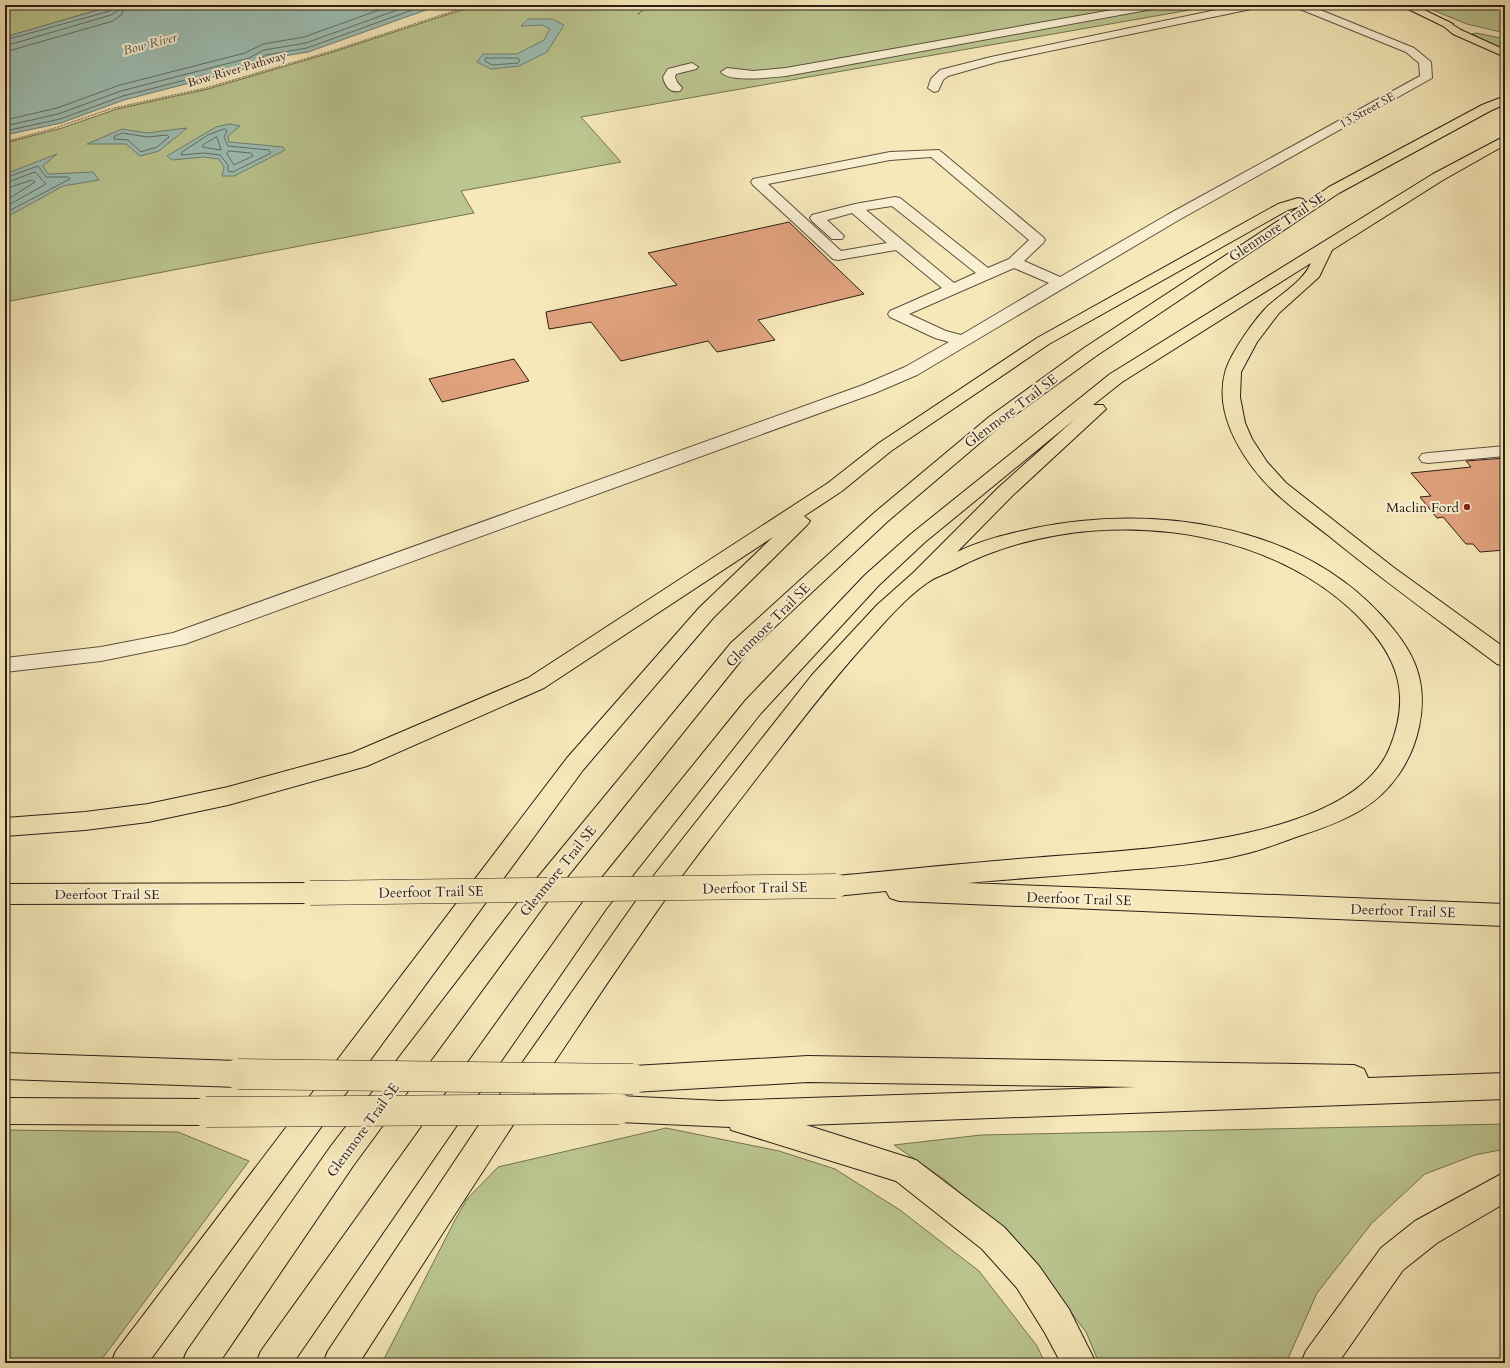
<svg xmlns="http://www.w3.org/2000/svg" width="1510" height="1368" font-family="Cardo,serif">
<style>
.green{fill:#bbc690;stroke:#747253}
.water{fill:#9dbfb4;stroke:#707f75}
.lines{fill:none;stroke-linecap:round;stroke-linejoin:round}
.shore{stroke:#646e65;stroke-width:1}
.building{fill:#e1a37f;stroke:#2c1e16}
.minor-casing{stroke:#5e503f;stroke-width:2}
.major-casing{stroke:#2c1e16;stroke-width:2}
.highway-casing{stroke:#2c1e16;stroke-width:2}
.path{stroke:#2c1e16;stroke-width:1.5;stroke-dasharray:0.5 1;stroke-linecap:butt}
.minor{fill:#f9f0d2;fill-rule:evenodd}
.major{fill:#f6e8b9;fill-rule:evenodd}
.highway{fill:#f6e8b9;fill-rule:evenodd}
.highway-bridge-far1-casing{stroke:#2c1e16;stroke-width:25;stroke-linecap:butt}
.highway-bridge-casing{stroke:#2c1e16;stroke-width:31;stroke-linecap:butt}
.highway-bridge-far1{stroke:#f6e8b9;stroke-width:24}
.highway-bridge{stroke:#f6e8b9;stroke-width:30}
.poi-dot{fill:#8f2418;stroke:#f9f0d2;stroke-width:1.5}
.labels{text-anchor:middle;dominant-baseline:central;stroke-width:4;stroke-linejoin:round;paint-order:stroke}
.far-street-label{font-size:12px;fill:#2c1e16;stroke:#f9f0d2}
.far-water-label{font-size:13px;font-style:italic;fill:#54564d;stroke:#f9f0d2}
.street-label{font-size:14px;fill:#2c1e16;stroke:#f9f0d2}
.poi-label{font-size:14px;fill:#2c1e16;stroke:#f9f0d2;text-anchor:end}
</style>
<rect width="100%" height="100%" fill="#f6e8b9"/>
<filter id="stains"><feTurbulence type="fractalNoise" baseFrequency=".005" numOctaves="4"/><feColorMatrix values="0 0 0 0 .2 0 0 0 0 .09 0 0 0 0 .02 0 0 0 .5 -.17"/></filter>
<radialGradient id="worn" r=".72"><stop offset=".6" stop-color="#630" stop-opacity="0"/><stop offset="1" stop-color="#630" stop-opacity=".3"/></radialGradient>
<g class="green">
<polygon points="5,5 115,5 5,37"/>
<polygon points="477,5 1218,5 581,117 621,162 461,191 474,213 5,302 5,143 62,128 117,109 208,89 330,53"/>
<polygon points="1420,5 1505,5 1505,33 1467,24"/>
<polygon points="1476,33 1505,39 1505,50 1472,34"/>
<polygon points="1505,1124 1505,1149 1475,1155 1425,1174 1372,1223 1317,1293 1286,1363 1099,1363 1086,1332 1042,1274 984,1213 945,1180 894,1145 981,1135"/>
<polygon points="666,1128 779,1151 835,1169 900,1210 979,1271 1037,1346 1045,1363 382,1363 455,1220 467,1199 498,1167"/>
<polygon points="5,1130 178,1132 249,1161 99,1363 5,1363"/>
</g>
<g class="water">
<polygon points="115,5 440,5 308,52 266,59 257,63 255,66 124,100 61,123 5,135 5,37"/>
<polygon points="528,19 552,19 564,25 547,52 519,66 491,69 477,62 483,54 517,54 544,40 550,29 542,25 521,26"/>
<polygon points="229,124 240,126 228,136 229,142 283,147 285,150 234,176 222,176 224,167 219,159 203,157 172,160 167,156 216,127"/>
<polygon points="187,128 159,151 140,156 126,144 87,144 122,129 147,133"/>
<polygon points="57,154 43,166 48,174 93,172 99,180 63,186 5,218 5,174"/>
</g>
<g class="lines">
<g class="shore">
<polyline points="5,40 110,11 113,5"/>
<polyline points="5,46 111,15 117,11 118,5"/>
<polyline points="5,52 113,21 122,14 124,5"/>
<polygon points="486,58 518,58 520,61 518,63 492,65 485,61"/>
<polyline points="5,120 57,108 120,85 245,53 263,44 304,37 393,5"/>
<polyline points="5,126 58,114 121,91 249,58 264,50 306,43 411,5"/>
<polygon points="225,129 227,131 224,137 228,146 269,150 271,153 233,172 228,171 228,165 220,155 203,153 181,155 182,152 208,135"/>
<polyline points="5,131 60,119 123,96 252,63 266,55 307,48 426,5"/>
<polygon points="123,133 147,137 167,135 169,137 157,147 141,152 128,140 114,139 115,136"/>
<polygon points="217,137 221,150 202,147 203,145"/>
<polygon points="229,151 251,153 253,156 234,165 227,154"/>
<polyline points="5,178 38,166 46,177 68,177 70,179 5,213"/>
<polyline points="5,183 35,172 46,184 5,207"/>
<polyline points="5,189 32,180 35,182 5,201"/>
</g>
</g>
<g class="building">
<polygon points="789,222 864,294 758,320 775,340 717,352 708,341 621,361 591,322 549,329 546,312 677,285 648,253"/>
<polygon points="514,359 529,381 442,402 429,379"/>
<polygon points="1505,458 1505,550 1480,552 1473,544 1466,544 1443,517 1437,518 1420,497 1431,496 1411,473 1471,467 1466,461"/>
</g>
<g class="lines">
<g class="minor-casing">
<g id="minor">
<path d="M1140,5H1163L1158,8L786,76C773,77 729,83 721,72L727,68L753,71L786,68Z"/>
<polygon points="1240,5 1261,5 1256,8 997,62 948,76 943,80 938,91 934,92 928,88 931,79 940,70 991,57"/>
<path d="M1294,5H1308L1414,48L1431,62L1432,78L1177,221L917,375L875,393L185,644L101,661L5,672V658L101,647L173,633L863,385L905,367L949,342L935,338L890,317L888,314L890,311L942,288L896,250L838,260L833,259L753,185L751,182L753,179L890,152L939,150L1043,237L1045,240L1043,243L1024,261L1060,277L1167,215L1420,76L1419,63L1406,52L1295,7ZM931,157L1029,240L1009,259L988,268L900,198L895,197L855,204L812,215L810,218L812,221L832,239H842L844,236L827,220L852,213L887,243L841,251L768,184L890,160ZM892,206L976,273L954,283L866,210ZM1014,268L1049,283L961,335L946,331L909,314Z"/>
<path d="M692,63L698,67L696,69L676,74L675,77L677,82L682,88L680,91C670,93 665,86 663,77L668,69Z"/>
<polygon points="1505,446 1505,456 1428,463 1422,462 1419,458 1422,454 1428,453"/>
</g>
</g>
<g class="major-casing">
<polygon id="major" points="1400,5 1414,5 1453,24 1447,27 1443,26"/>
</g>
<g class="highway-casing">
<g id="highway">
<polygon points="1447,21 1461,30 1505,50 1505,57 1453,34 1441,24"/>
<polygon points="1505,96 1505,104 1490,111 1339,193 1096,356 1001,425 888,521 747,653 547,902 353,1166 219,1363 182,1363 187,1351 331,1146 529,888 731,643 874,513 989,417 1084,348 1301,206 1288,210 1049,344 891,451 842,491 804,516 810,521 807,525 713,618 583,770 148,1363 111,1363 116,1351 567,758 699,608 773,537 544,688 367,766 228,805 148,822 85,830 5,836 5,818 85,812 148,804 228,787 352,753 528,678 828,483 879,443 1037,338 1278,204 1298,198 1303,199 1305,202 1304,204 1329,187 1482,105"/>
<path d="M1505,136V145L1443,180L1332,250L1319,277L1279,313L1257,342L1241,372L1240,397L1245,423L1252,439L1267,462L1286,483L1393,567L1505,648V666L1497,664C1441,622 1384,581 1329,536C1302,515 1273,495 1253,468C1233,441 1216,407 1225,373C1229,355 1256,317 1269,305C1284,292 1304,280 1311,263L1122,382L1093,405H1103L1106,409L1012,496L957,552C982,540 1008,534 1035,528C1152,504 1296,523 1380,614C1413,649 1429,679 1419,727C1412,761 1391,792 1361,810C1341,822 1318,830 1296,837C1279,843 1262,850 1244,854C1206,864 1165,867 1125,870C1073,875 1020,878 968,883L1505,904V926L899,901L890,898L886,891L836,896L827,893L823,886L827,879L836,876C901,870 966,863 1031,858C1121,850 1351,846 1390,747C1409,700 1401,664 1368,627C1272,518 1079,503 955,569C946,574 934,577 927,583C904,599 884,623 865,644C826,687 792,733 756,779C728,816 698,853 671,891C562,1046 461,1205 359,1363H323L328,1351L489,1110L655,874L812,675L877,605L913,573L998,488L1075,419L925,542L879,585L761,713L606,909L293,1363H256L261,1351L588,895L745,701L865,575L911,534L1110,374L1433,174Z"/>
<polygon points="310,883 319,886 323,893 319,900 310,903 5,904 5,884"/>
<polygon points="5,1053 238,1061 248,1065 252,1074 248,1083 238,1087 5,1079"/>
<polygon points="808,1056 1354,1065 1364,1069 1368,1078 1505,1073 1505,1099 806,1125 916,1160 1004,1227 1039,1266 1069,1309 1096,1363 1061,1363 1045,1333 1017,1288 982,1249 896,1181 741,1133 731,1130 730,1127 619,1122 609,1118 604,1109 609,1100 619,1096 720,1101 1136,1087 808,1082 633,1092 623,1088 619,1079 623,1070 633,1066"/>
<polygon points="5,1098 206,1099 216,1103 221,1112 216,1121 206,1125 5,1124"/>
<polygon points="1505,1172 1505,1203 1437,1243 1403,1270 1338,1363 1301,1363 1306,1351 1381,1248 1415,1221"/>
</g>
</g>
<g class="path">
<polyline points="638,14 649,5"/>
<polyline points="5,142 55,128 110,109 206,88 332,51 472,5"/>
</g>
<use href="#minor" class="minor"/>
<use href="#major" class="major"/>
<use href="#highway" class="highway"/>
<g class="highway-bridge-far1-casing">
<polyline id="highway-bridge-far1" points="310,893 836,886"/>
</g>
<g class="highway-bridge-casing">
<g id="highway-bridge">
<polyline points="238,1074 633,1079"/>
<polyline points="206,1112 619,1109"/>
</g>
</g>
<use href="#highway-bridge-far1" class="highway-bridge-far1"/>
<use href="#highway-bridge" class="highway-bridge"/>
</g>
<circle class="poi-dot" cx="1467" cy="507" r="4"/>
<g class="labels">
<g class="far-street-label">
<text transform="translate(237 69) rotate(-16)">Bow River Pathway</text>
<text transform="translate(1367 110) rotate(-29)">13 Street SE</text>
</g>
<g class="far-water-label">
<text transform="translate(150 44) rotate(-15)">Bow River</text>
</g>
<g class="street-label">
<text transform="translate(1277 227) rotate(-34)">Glenmore Trail SE</text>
<text transform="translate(1011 411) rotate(-37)">Glenmore Trail SE</text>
<text transform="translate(768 625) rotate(-45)">Glenmore Trail SE</text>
<text transform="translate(558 871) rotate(-51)">Glenmore Trail SE</text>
<text transform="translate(755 888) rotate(-1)">Deerfoot Trail SE</text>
<text transform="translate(431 892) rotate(-1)">Deerfoot Trail SE</text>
<text x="107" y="894">Deerfoot Trail SE</text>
<text transform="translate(1079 899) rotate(2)">Deerfoot Trail SE</text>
<text transform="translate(1403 911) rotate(2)">Deerfoot Trail SE</text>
<text transform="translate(363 1130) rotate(-54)">Glenmore Trail SE</text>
</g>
<g class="poi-label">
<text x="1459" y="507">Maclin Ford</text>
</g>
</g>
<rect width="1510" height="1368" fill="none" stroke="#f6e8b9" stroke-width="20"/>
<rect x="6" y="6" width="1498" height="1356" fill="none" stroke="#2c1e16" stroke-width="2"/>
<rect x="10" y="10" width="1490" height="1348" fill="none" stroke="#2c1e16"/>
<rect width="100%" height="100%" filter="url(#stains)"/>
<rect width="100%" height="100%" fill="url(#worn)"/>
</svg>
